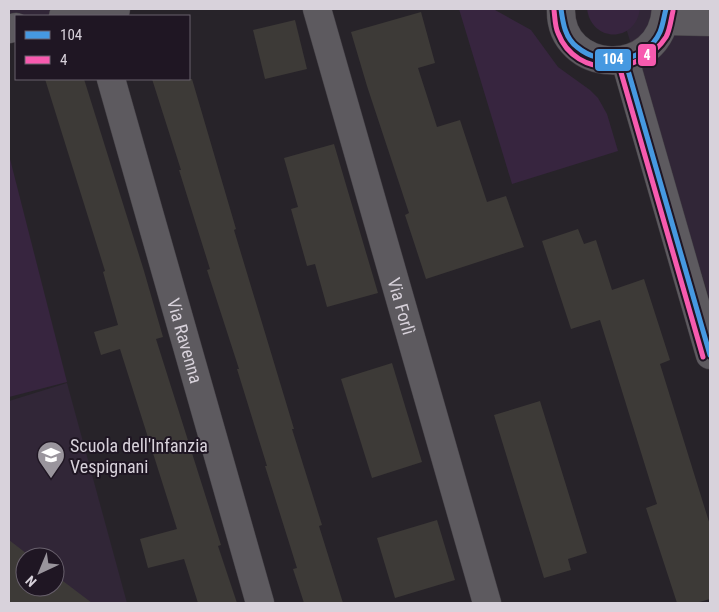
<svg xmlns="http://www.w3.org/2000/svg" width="719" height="612" font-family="'Roboto Condensed',sans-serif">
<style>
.built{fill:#312637;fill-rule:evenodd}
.green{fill:#37253f}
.building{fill:#3d3a37}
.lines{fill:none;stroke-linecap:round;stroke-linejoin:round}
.minor-casing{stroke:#444046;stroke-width:29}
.secondary-casing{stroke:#444046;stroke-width:29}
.minor{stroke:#5d5a5f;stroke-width:28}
.secondary{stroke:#5d5a5f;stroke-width:28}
.bus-1-casing{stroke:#1f1623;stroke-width:9}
.bus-2-casing{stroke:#1f1623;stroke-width:9}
.bus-1{stroke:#4699e1;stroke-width:5}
.bus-2{stroke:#f75aaf;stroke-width:5}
.labels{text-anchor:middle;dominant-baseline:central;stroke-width:4;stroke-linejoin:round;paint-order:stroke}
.street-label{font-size:18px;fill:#d8d2db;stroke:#1f1623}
.poi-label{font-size:18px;fill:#d8d2db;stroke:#1f1623;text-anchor:start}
.line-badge{stroke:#1f1623;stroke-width:2}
.badge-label{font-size:14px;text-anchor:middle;font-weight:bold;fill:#fff}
</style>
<rect width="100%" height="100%" fill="#272329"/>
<g class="built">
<polygon points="9,9 132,9 91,16 16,16 9,31"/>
<polygon points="620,9 710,9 710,301 647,95"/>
<path d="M67,383L127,603H9V401ZM25,557H55V587H25Z"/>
</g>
<g class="green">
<polygon points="459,9 495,10 531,30 558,67 590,90 598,98 607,114 618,151 512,184"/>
<path d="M587,9H640C635,43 592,43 587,9Z"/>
<polygon points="9,155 67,382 9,397"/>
</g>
<g class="building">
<polygon points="421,12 435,63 418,68 437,127 460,120 487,202 506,196 524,247 426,279 405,215 409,213 367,86 351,32"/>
<polygon points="295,20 307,69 265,79 253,30"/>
<polygon points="45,79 84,79 144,271 163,337 156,339 221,545 218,546 237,603 198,603 184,559 148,568 140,539 177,529 120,349 101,355 94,332 118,325 103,272 105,271"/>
<polygon points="152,79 192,79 236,229 234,230 294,429 292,429 322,525 319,526 343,603 304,603 293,569 297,568 265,466 267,466 237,369 239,369 207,270 210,269 179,170 181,170"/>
<polygon points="334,144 378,293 327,307 315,264 307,266 291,209 298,207 284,158"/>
<polygon points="578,229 584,244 596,240 612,290 644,279 670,360 660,364 710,525 710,599 696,603 677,603 646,508 657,504 600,320 571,329 542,241"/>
<polygon points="392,363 422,462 372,478 341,379"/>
<polygon points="540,401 587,553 568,559 571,570 544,578 494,415"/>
<polygon points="437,520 455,580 395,598 377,538"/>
<polygon points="9,540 31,557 25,557 25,587 55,587 55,575 92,603 9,603"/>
</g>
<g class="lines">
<g class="minor-casing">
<g id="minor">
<path id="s1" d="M317,9L487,603"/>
<polyline points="63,16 116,9"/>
<polyline points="665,21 710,22"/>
<polyline points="9,29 16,27"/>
<path id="s2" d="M111,79L260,603"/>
</g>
</g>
<g class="secondary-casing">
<g id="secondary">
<path d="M561,9C559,74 661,81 666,9"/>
<polyline points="625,60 710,355"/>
</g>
</g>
<use href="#minor" class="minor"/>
<use href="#secondary" class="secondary"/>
<g class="bus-1-casing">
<g id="bus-1">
<path d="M561,9C563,23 565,38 577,47C602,68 646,63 660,32C663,25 664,16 666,9"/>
<polyline points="625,60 710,355"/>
</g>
</g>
<g class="bus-2-casing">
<g id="bus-2">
<path d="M554,10C555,18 555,27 558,33C576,80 642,75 666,37C670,30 671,19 673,11"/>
<polyline points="618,62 703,357"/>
</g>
</g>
<use href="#bus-1" class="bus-1"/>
<use href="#bus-2" class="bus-2"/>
</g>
<defs>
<g id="school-pin" transform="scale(1.4375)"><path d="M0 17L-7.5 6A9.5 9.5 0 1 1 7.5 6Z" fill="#9a959d" stroke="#1f1623"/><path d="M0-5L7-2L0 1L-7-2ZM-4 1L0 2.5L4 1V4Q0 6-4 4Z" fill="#fff"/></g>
</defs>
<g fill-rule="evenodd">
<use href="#school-pin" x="51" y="455"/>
</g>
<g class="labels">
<g class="street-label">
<text stroke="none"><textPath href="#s1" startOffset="309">Via Forlì</textPath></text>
<text stroke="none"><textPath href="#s2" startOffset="272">Via Ravenna</textPath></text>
</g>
<g class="poi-label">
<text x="70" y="445">Scuola dell'Infanzia<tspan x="70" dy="21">Vespignani</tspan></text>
</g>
</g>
<g class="line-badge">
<rect x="637" y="43" width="20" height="24" rx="5" fill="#f75aaf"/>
<rect x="594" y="48" width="38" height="24" rx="5" fill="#4699e1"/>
</g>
<g class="badge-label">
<text x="647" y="60">4</text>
<text x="613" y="64">104</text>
</g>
<rect width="719" height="612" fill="none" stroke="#d8d2db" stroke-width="20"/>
<rect x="15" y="15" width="175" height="65" fill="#1f1623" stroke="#69616d"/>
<rect x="25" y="31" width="25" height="8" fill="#4699e1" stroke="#69616d"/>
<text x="60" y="40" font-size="15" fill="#d8d2db">104</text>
<rect x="25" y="56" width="25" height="8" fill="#f75aaf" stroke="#69616d"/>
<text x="60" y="65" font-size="15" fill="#d8d2db">4</text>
<g transform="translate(40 572) rotate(224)"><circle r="24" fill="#1f1623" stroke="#69616d"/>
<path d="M0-4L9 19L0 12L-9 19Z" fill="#9a959d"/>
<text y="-8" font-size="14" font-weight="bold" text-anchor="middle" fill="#d8d2db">N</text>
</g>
</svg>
